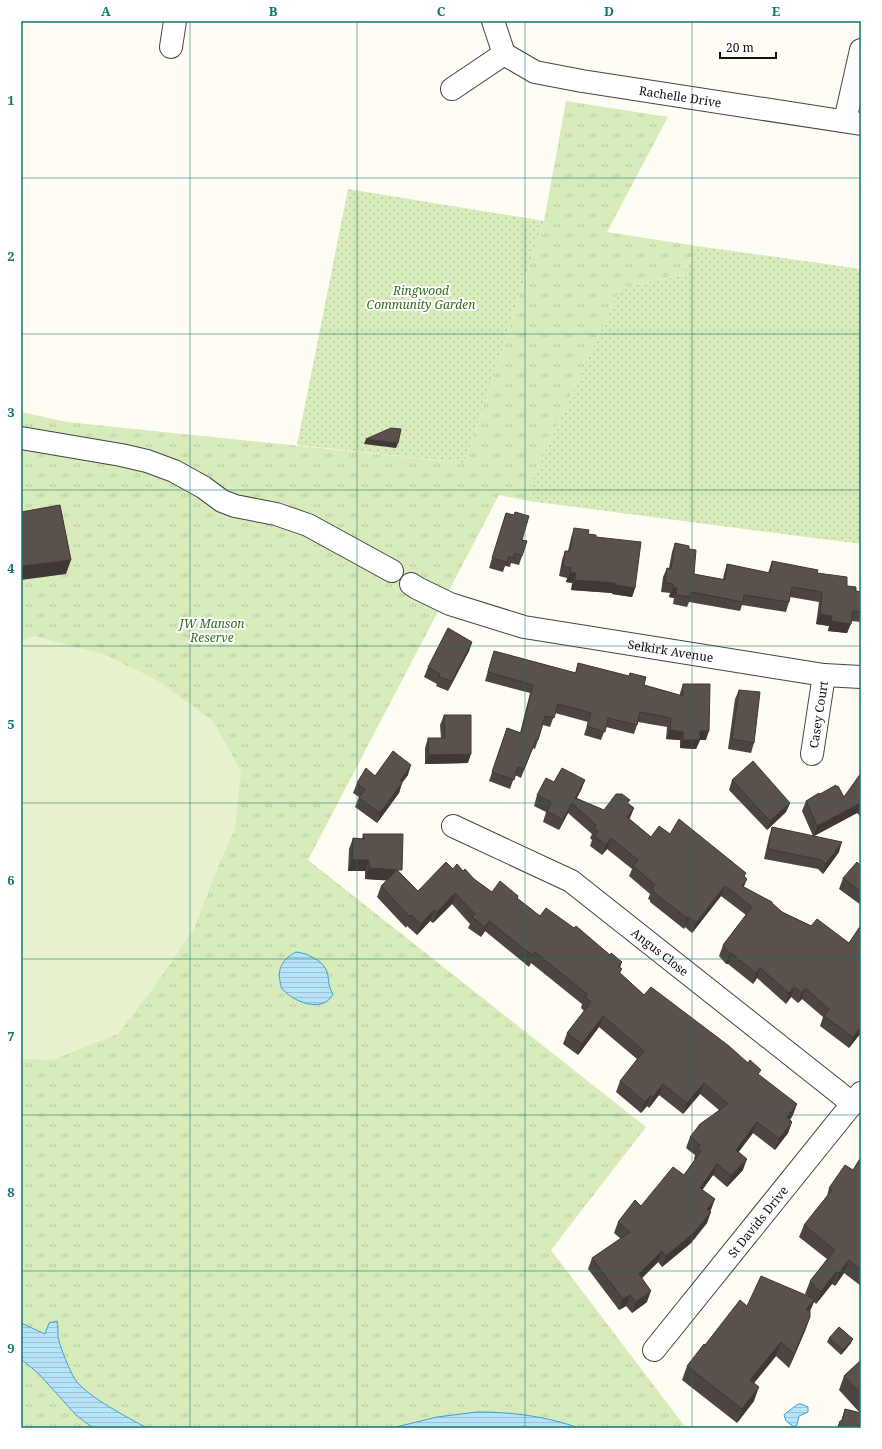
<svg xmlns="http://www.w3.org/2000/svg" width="882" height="1449" font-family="'Noto Serif',serif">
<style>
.grass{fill:url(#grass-dots)}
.park{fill:url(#park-tufts)}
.pitch{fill:#e8f2ce}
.water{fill:url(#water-rules);stroke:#3ca0d1}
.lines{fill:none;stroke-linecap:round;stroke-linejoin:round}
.minor-casing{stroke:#434343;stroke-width:24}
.minor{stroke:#fff;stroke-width:22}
.wall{fill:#4d4541}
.shaded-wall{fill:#3f3835}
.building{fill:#5a504c;stroke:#3f3835}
.grid{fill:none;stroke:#0f766e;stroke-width:1;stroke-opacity:0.55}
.labels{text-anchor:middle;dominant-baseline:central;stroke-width:4;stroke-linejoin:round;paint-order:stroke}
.street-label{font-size:12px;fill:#101010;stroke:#fff}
.park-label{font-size:12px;font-style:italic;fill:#336b1e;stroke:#fff}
.neatline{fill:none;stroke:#0f766e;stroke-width:1.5}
.grid-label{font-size:13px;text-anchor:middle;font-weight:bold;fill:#0f766e}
</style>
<defs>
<pattern id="grass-dots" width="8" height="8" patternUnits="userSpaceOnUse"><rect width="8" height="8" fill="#d8ebbb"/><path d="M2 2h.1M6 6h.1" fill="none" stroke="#b8c8a0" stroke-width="1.8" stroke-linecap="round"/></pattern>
<pattern id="park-tufts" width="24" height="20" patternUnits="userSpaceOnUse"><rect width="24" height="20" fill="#d8ebbb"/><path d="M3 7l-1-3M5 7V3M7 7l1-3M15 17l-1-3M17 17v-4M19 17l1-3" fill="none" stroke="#b8c8a0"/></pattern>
<pattern id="water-rules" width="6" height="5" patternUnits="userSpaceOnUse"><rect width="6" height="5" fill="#b7e4f8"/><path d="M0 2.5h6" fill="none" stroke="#9cc3d4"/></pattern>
</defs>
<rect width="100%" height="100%" fill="#fffcf4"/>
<g class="grass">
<polygon points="348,189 544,221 465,463 297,445"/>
<polygon points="697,246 861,269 861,544 529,501 531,483 620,288 683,275"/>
</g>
<polygon class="park" points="566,101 668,117 607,232 697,246 683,275 620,288 531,483 529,501 499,495 308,860 646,1127 551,1250 686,1428 21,1428 21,412 67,422 465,463 544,221"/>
<polygon class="pitch" points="35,636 103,654 157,680 213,721 241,771 235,829 220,862 194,929 152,990 118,1034 53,1060 21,1059 21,640"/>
<g class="water">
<path d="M296,952C307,953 324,961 327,972C330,982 327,984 333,994C324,1014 291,1002 281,987C281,986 280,982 280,981C277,968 284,958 296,952Z"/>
<path d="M57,1321C58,1326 58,1331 58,1336C59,1345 71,1375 77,1382C90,1398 127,1417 147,1428H93L76,1415L39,1374L21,1359V1323L45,1334L49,1323Z"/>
<polygon points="798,1404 801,1404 808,1407 808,1412 799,1416 797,1425 794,1427 786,1421 784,1415 786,1413"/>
<path d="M477,1412C512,1412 545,1416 579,1428H392L437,1417Z"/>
</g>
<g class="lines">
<g class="minor-casing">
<g id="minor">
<path id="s1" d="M493,21L504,54L535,72L582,81L861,124"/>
<polyline points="171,47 175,21"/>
<polyline points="452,89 504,54"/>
<polyline points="845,121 861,50"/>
<polyline points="21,438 121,455 147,461 174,471 203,487 222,501 235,506 276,514 308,525 392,571"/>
<path id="s2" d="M411,584L417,588L450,604L524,627L824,675L861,677"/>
<path id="s3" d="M812,754L824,675"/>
<path id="s4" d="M453,826L571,881L853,1104"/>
<path id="s5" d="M654,1350L861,1093"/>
</g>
</g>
<use href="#minor" class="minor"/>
</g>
<g class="wall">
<polygon points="506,513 522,540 527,541 519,565 511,563 510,567 505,566 503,572 489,568"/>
<polygon points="574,528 596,537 635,588 632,597 612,594 612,593 571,590 572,583 566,582 567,578 559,576 562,560 565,551 568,551 571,538"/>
<polygon points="675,543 689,549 694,574 723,579 724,574 727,564 768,573 772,561 817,573 856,591 861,592 861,622 851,621 847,633 828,631 829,626 816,624 819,602 790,597 789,602 786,612 742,605 740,611 689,602 687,607 673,604 674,598 669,597 670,593 661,592 663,577 667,568 669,568 672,552"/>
<polygon points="472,642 469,651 448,691 436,686 437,684 424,677 428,667"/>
<polygon points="494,651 575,673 578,663 644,685 680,695 680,693 683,684 706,740 700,740 696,749 680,748 680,740 666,739 667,727 638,722 634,734 606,727 601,740 584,735 588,722 555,713 550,727 543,725 535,749 533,748 521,778 515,775 510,789 489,781 507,728 520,733 530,693 485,681 491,660"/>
<polygon points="739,690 754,743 751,753 728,749 735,699"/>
<polygon points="444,715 468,763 425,764 425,748 428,738 441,738 440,725"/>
<polygon points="861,773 861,817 857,813 814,836 839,852 823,874 818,869 764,859 769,837 772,827 813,836 802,811 806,801 836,787 844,797"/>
<polygon points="408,775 402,783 399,793 377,823 355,807 359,797 353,793 357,783 375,776"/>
<polygon points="585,780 581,790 577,798 604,810 630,800 628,803 634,808 629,819 651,837 670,834 744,877 744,887 772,903 782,912 849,943 861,925 861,1032 860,1034 849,1048 820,1026 823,1017 802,999 798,1003 791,997 786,1004 757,978 753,984 728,964 726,964 719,956 723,945 746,915 721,896 692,933 685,927 684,929 650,902 650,900 648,899 650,894 629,876 632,869 607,849 602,855 590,846 592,840 590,838 592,834 568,813 559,830 543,822 546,812 534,806 537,795 554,782"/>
<polygon points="732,780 790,803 786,812 767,830 729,790"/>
<polygon points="363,834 418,891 453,869 463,871 492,892 518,896 517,899 540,916 622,962 620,968 622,969 620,973 644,995 759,1075 793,1115 790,1120 792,1122 788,1133 775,1150 753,1133 738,1152 743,1170 727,1187 713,1175 702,1190 711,1210 710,1211 707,1223 691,1243 662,1267 658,1262 642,1278 647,1302 632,1313 626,1306 619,1310 588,1269 592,1258 621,1239 614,1233 618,1222 641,1206 684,1175 695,1160 694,1159 695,1155 686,1148 690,1137 719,1110 700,1094 683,1114 659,1095 649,1108 647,1106 641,1113 616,1092 620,1081 637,1059 599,1027 578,1055 563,1044 567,1033 584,1011 581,1008 582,1004 531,963 529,967 485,931 481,937 468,928 470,924 452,904 433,923 430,921 417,935 407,926 406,928 377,897 381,886 387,880 365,879 365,871 348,871 349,849 353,838 362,839"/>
<polygon points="861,866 861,905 839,889 843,878"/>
<polygon points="861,1157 861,1286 844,1273 835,1286 832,1284 816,1304 814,1302 810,1311 810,1317 805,1331 789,1368 776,1356 754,1383 754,1401 737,1423 682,1380 687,1366 705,1345 747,1306 808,1296 805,1294 810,1281 827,1259 799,1237 804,1225 827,1196 829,1188 853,1170"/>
<polygon points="829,1338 851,1343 841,1355 827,1342"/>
<polygon points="861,1360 861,1428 837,1428 840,1421 841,1421 845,1409 860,1413 839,1390 844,1376"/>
</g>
<g class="shaded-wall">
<polygon points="366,439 398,443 396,448 364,444"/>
<polygon points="71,560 66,574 21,580 21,566"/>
<polygon points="570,573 576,573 572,583 566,582"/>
<polygon points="575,580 615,583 612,593 571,590"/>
<polygon points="615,585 635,588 632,597 612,594"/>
<polygon points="673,588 677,588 674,598 669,597"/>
<polygon points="820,614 832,616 829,626 816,624"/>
<polygon points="831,621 851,624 847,633 828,631"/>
<polygon points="472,642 469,651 448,691 452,681"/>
<polygon points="670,730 683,732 680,740 666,739"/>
<polygon points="700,731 709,731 706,740 697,740"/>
<polygon points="683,740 700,740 696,749 680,748"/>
<polygon points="471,754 468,763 425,764 429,755"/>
<polygon points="411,765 408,775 396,790 400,781"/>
<polygon points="585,780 581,790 573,804 575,798"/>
<polygon points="402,783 399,793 377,823 380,813"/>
<polygon points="572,803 568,813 559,830 563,820"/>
<polygon points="790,803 786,812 767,830 770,821"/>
<polygon points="861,803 857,813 814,836 817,826"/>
<polygon points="634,808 630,818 623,827 627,817"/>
<polygon points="611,838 607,849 602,855 606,845"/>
<polygon points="842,842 839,852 823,874 826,864"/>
<polygon points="352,860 369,860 365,871 348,871"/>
<polygon points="369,868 397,870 393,881 365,879"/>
<polygon points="747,879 743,889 742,886"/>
<polygon points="725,886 721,896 692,933 696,923"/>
<polygon points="455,893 452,904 433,923 437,912"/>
<polygon points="434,910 430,921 417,935 421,924"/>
<polygon points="689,917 685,927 684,929 687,918"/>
<polygon points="489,921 485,931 481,937 485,927"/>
<polygon points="731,953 728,964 726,964 730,954"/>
<polygon points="760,968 757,978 753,984 756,973"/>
<polygon points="794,987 791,997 786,1004 789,993"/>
<polygon points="805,988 802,999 798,1003 802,993"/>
<polygon points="603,1016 599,1027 578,1055 582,1044"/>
<polygon points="861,1027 861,1032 860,1034 849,1048 853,1037"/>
<polygon points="704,1083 700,1094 683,1114 687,1103"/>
<polygon points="663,1084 659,1095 649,1108 653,1097"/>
<polygon points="651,1095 647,1106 641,1113 645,1102"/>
<polygon points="797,1104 793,1115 783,1128 787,1117"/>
<polygon points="757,1122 753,1133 732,1161 736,1150"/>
<polygon points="792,1122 788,1133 775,1150 779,1139"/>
<polygon points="747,1159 743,1170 727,1187 731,1176"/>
<polygon points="717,1164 713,1175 696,1199 700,1188"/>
<polygon points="715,1199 711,1210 703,1220 707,1209"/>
<polygon points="711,1212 707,1223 691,1243 662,1267 666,1256"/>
<polygon points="662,1251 658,1262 635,1285 639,1274"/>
<polygon points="849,1260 844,1273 835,1286 839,1273"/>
<polygon points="837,1271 832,1284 816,1304 821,1292"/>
<polygon points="651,1291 647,1302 632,1313 636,1302"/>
<polygon points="630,1295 626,1306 619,1310 623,1299"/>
<polygon points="815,1299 809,1313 806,1310"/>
<polygon points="810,1317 805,1331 789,1368 794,1354"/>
<polygon points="853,1339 851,1343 841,1355 843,1350"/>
<polygon points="781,1342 776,1356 745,1394 750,1380"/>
<polygon points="759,1387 754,1401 737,1423 742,1409"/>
</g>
<g class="building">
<polygon points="391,428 401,429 398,443 366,439"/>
<polygon points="60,505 71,560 21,566 21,512"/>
<polygon points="515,512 529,516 522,540 527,541 522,556 515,553 513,558 509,556 507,562 492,558 506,513 514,515"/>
<polygon points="574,528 589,530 588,534 596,535 596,537 641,542 635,588 615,585 615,583 575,580 576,573 570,573 571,568 563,567 565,551 570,551"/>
<polygon points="675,543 689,546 689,549 696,550 694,574 725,580 727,564 770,573 772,561 818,570 817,573 847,577 847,586 856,587 856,591 861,592 861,612 853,611 851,624 831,621 832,616 820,614 822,592 792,587 789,602 744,595 743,602 691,592 691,597 676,595 677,588 673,588 673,584 665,583 667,568 671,569"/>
<polygon points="448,628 472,642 452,681 439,677 440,674 428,667"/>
<polygon points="494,651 576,673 578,663 629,676 630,673 646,677 644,685 683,696 683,684 710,684 709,731 700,731 700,740 683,740 683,732 670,730 671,718 640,712 637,725 608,718 605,732 587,726 591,713 558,704 554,718 545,716 538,740 536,740 524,769 518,767 514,780 492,772 507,728 521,733 533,685 488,672"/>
<polygon points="739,690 760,692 754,743 732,739"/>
<polygon points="444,715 471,715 471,754 429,755 428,738 445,738"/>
<polygon points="393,751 411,765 400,781 402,783 380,813 359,798 365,789 357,783 366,768 375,776"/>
<polygon points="753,761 790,803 770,821 732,780"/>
<polygon points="562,768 585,780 575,798 604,810 616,794 622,794 630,800 627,803 634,808 627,817 651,837 659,826 670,834 679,819 746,873 744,876 747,879 742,886 772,902 772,903 782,912 811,926 817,919 849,943 861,925 861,1027 853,1037 824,1016 829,1009 805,988 802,993 794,987 789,993 760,968 756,973 731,953 730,954 723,945 752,907 725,886 696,923 689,917 687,918 653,892 654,890 652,888 655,885 633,866 638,860 611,838 606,845 594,836 598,831 594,828 596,825 572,803 563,820 547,811 551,802 537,795 546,778 554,782"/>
<polygon points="861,773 861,803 817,826 806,801 819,793 820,794 836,785 836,787 838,786 844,797"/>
<polygon points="772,827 842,842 826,864 821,860 768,849"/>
<polygon points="363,834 403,834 402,870 397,870 418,891 446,862 453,869 457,864 463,871 465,869 474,879 492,892 500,881 518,896 517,898 540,916 546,908 574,928 576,926 610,955 611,953 622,962 618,966 622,969 619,972 644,995 651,987 729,1046 748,1063 750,1060 761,1070 758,1074 797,1104 787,1117 792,1122 779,1139 757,1122 736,1150 747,1159 731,1176 717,1164 700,1188 715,1199 707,1209 711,1212 695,1232 666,1256 662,1251 639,1274 651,1291 636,1302 630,1295 623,1299 592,1258 630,1232 618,1222 635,1200 641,1206 673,1167 684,1175 701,1151 698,1148 700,1145 690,1137 700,1124 728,1104 704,1083 687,1103 663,1084 653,1097 651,1095 645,1102 620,1081 644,1051 603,1016 582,1044 567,1033 591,1002 585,997 587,994 535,952 533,956 489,921 485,927 472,917 475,914 455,893 437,912 434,910 421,924 411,915 410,917 381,886 397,870 369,868 369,860 352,860 353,838 364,839"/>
<polygon points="857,862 861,866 861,892 843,878"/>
<polygon points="861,1157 861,1245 860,1246 861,1246 861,1270 849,1260 839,1273 837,1271 821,1292 810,1281 835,1250 804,1225 832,1190 829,1188 845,1165 853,1170"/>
<polygon points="761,1276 815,1299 806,1310 810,1311 810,1317 794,1354 781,1342 750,1380 759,1387 742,1409 687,1366 704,1344 705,1345 740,1300 747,1306"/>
<polygon points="839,1327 853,1339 843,1350 829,1338"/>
<polygon points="861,1360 861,1394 844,1376"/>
<polygon points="845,1409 861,1413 861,1428 838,1428 840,1421 842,1421"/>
</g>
<path class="grid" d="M190,21V1428M357,21V1428M525,21V1428M692,21V1428M21,178H861M21,334H861M21,490H861M21,646H861M21,803H861M21,959H861M21,1115H861M21,1271H861"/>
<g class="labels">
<g class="street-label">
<text stroke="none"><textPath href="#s1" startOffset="218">Rachelle Drive</textPath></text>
<text stroke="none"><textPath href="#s2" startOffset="270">Selkirk Avenue</textPath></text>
<text stroke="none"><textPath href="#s3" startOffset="40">Casey Court</textPath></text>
<text stroke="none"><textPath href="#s4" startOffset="244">Angus Close</textPath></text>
<text stroke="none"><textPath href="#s5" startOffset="165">St Davids Drive</textPath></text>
</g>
<g class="park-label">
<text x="421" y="290">Ringwood<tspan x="421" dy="14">Community Garden</tspan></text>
<text x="212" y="623">JW Manson<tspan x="212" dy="14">Reserve</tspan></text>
</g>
</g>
<rect width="882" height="1449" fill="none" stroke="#ffffff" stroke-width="44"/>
<path d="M720 52v6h56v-6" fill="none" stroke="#101010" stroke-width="2"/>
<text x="726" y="52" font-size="12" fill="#101010" stroke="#ffffff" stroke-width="3" paint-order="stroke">20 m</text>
<rect x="22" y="22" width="838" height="1405" class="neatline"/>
<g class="grid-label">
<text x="106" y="16">A</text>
<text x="273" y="16">B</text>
<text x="441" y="16">C</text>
<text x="609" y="16">D</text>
<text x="776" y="16">E</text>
<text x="11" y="105">1</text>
<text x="11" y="261">2</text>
<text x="11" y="417">3</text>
<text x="11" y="573">4</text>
<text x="11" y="729">5</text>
<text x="11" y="885">6</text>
<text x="11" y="1041">7</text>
<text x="11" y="1197">8</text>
<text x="11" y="1353">9</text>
</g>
</svg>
